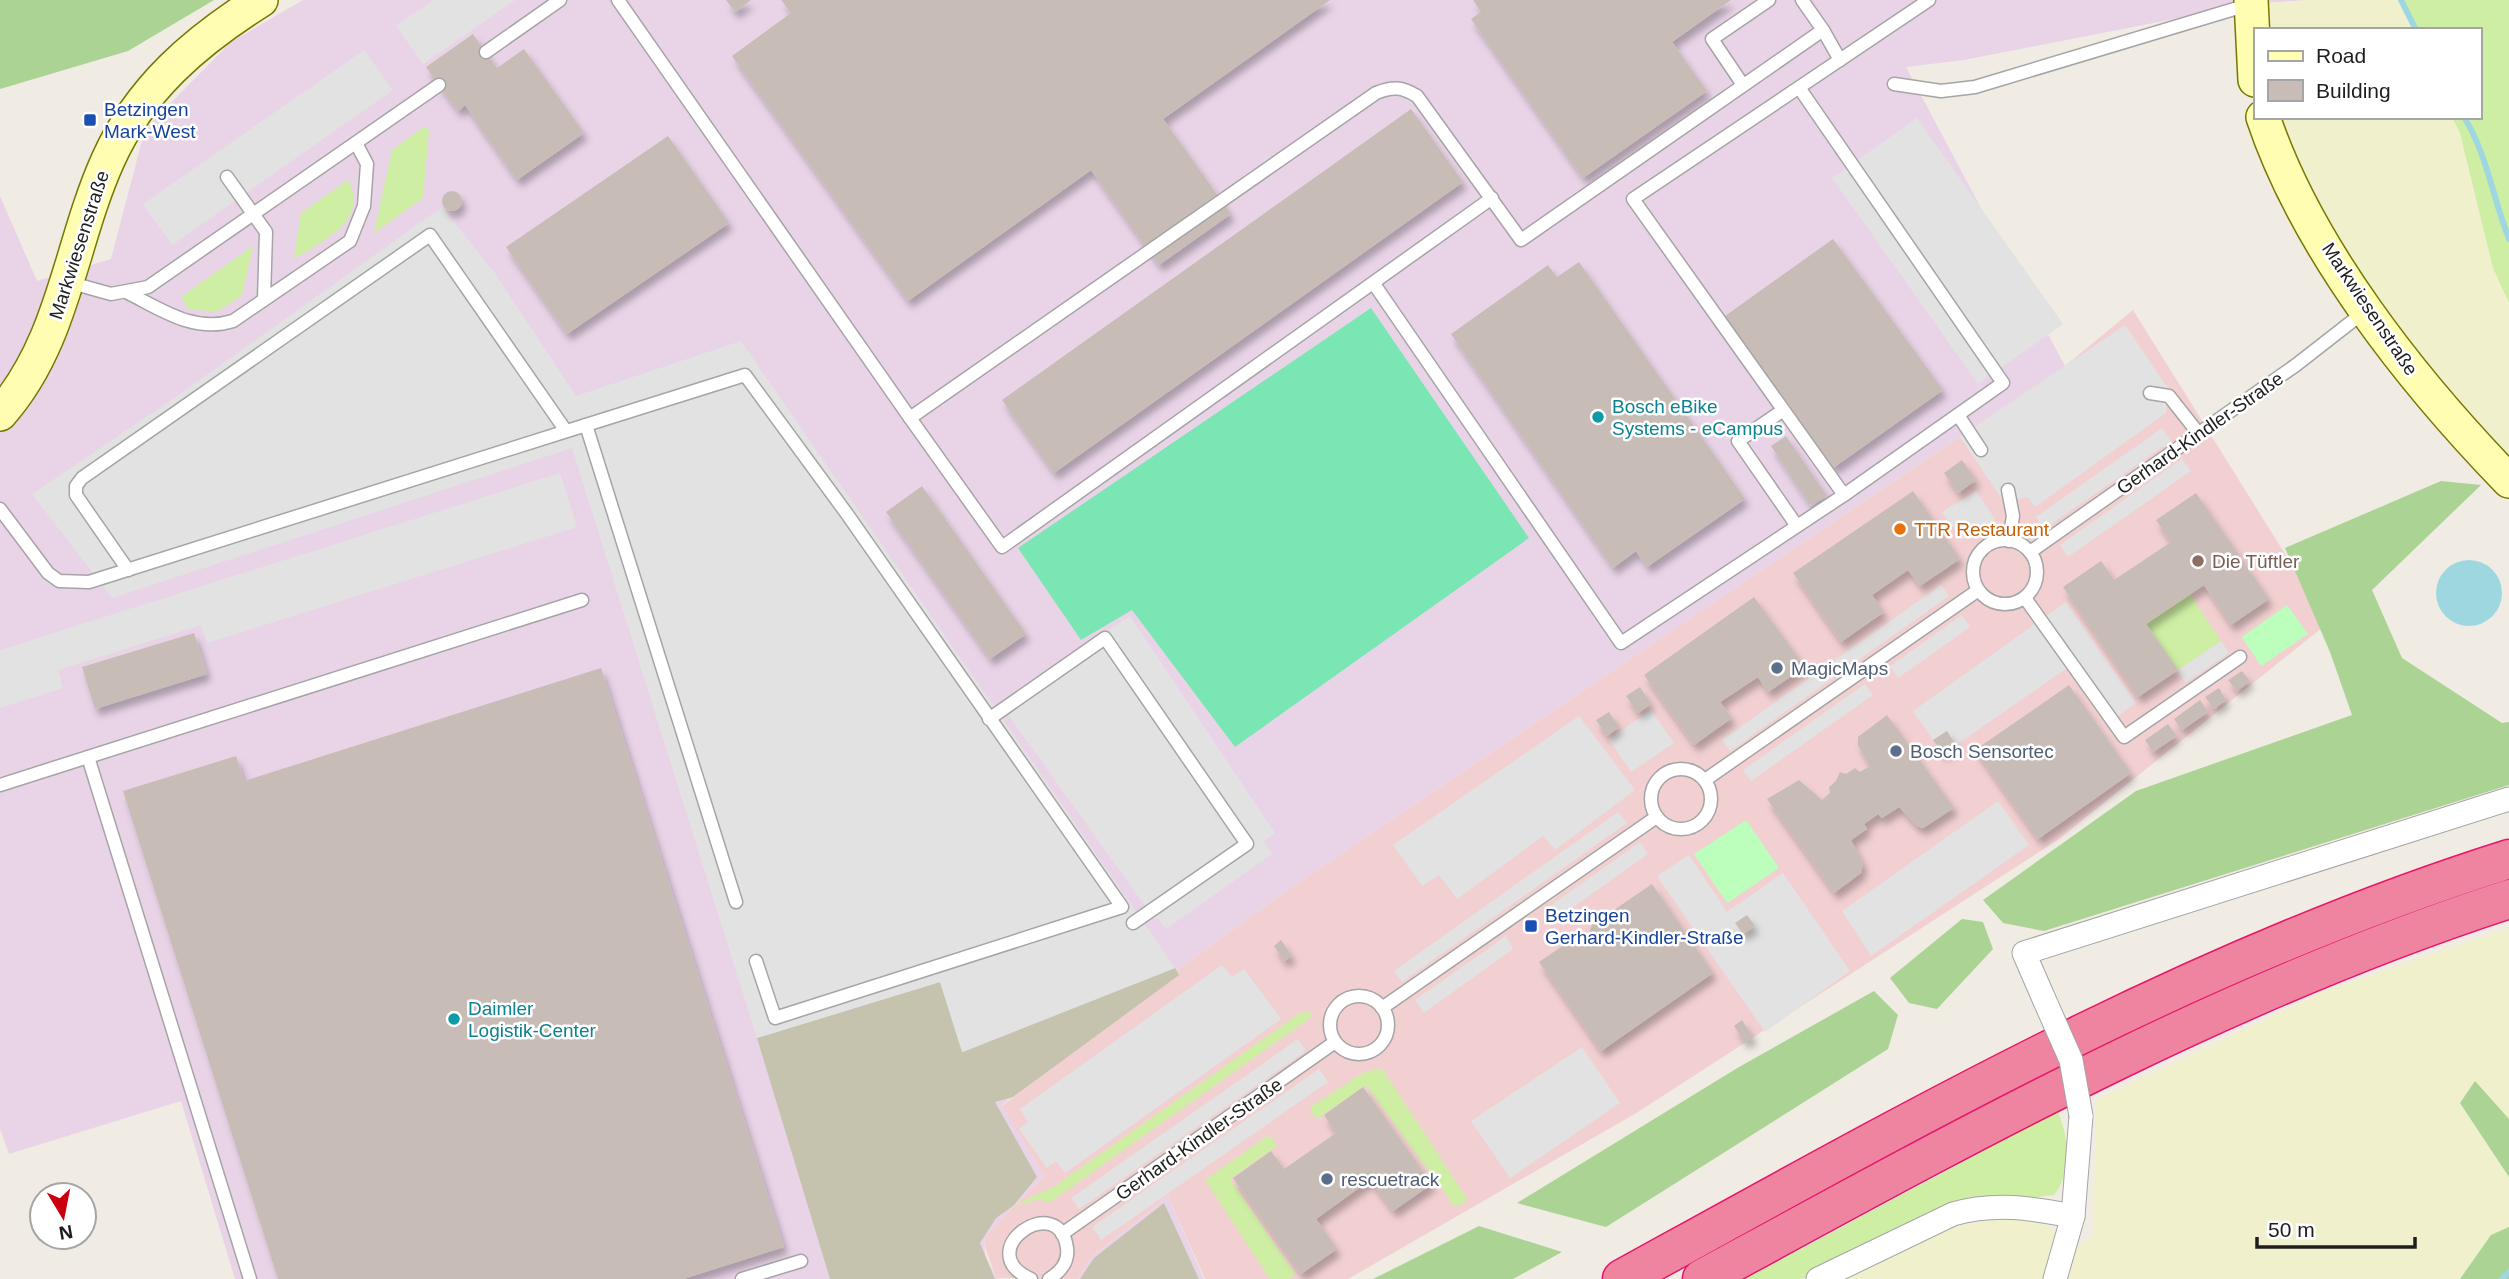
<svg xmlns="http://www.w3.org/2000/svg" width="2509" height="1279" font-family="Arial,sans-serif">
<style>
.commercial{fill:#f2d0d1}
.industrial{fill:#e9d4e7}
.construction{fill:#c5c3ad}
.farmland{fill:#f0f0cc}
.grass{fill:#ceeea4}
.forest{fill:#abd394}
.park{fill:#bcfebc}
.pitch{fill:#7ae6b4}
.parking{fill:#e2e2e2}
.water{fill:#9fd7e1}
.lines{fill:none;stroke-linecap:round;stroke-linejoin:round}
.stream{stroke:#9fd7e1;stroke-width:6}
.building{fill:#c8bcb6;filter:url(#shadow)}
.lane-casing{stroke:#a5a5a5;stroke-width:15}
.street-casing{stroke:#a5a5a5;stroke-width:25}
.secondary-casing{stroke:#757900;stroke-width:36}
.highway-casing{stroke:#e8156c;stroke-width:41}
.lane{stroke:#fff;stroke-width:12}
.street{stroke:#fff;stroke-width:23}
.secondary{stroke:#fffdb2;stroke-width:33}
.highway{stroke:#ee849f;stroke-width:38}
.street-bridge-casing{stroke:#a5a5a5;stroke-width:25;stroke-linecap:butt}
.street-bridge{stroke:#fff;stroke-width:23}
.transit-dot{fill:#1a4fb4;stroke:#fff;stroke-width:2.5}
.culture-dot{fill:#0f9aa8;stroke:#fff;stroke-width:2.5}
.food-dot{fill:#e8710a;stroke:#fff;stroke-width:2.5}
.education-dot{fill:#8d6e63;stroke:#fff;stroke-width:2.5}
.service-dot{fill:#5c6f8a;stroke:#fff;stroke-width:2.5}
.labels{text-anchor:middle;dominant-baseline:central;stroke-width:5;stroke-linejoin:round;paint-order:stroke}
.transit-label{font-size:19px;fill:#164399;stroke:#fff;text-anchor:start}
.street-label{font-size:19px;fill:#1e1e1e;stroke:#fff}
.culture-label{font-size:19px;fill:#0d838f;stroke:#fff;text-anchor:start}
.food-label{font-size:19px;fill:#c56008;stroke:#fff;text-anchor:start}
.education-label{font-size:19px;fill:#785e54;stroke:#fff;text-anchor:start}
.service-label{font-size:19px;fill:#4e5e75;stroke:#fff;text-anchor:start}
</style>
<defs>
<filter id="shadow"><feDropShadow dx="4" dy="7" stdDeviation="3.5" flood-color="#0004"/></filter>
</defs>
<rect width="100%" height="100%" fill="#f0ebe3"/>
<polygon class="commercial" points="2133,310 2328,623 2059,839 1638,1112 1348,1279 1205,1279 1168,1196 1090,1258 1078,1279 996,1278 984,1244 989,1232 1044,1176 1002,1106 1184,965 1289,889 2065,366"/>
<g class="industrial">
<polygon points="303,0 2308,0 2251,4 1964,60 1906,67 2065,366 1289,889 1184,965 1002,1105 1044,1176 989,1232 984,1244 986,1257 997,1279 235,1279 181,1101 9,1154 0,1129 0,196 37,281 111,259 145,129 231,42"/>
<polygon points="1168,1196 1204,1279 1199,1279 1164,1204 1084,1279 1078,1279 1090,1258"/>
</g>
<g class="construction">
<polygon points="1175,968 1179,975 1013,1097 995,1102 1037,1177 1013,1206 996,1218 980,1243 995,1279 830,1279 757,1038 940,982 963,1052"/>
<polygon points="1164,1203 1199,1279 1080,1279 1094,1258"/>
</g>
<g class="farmland">
<polygon points="2308,0 2401,0 2416,30 2255,30 2251,4"/>
<polygon points="2263,117 2452,117 2460,133 2493,268 2509,303 2509,481 2436,403"/>
<polygon points="2509,928 2509,1119 2475,1082 2460,1103 2509,1177 2509,1227 2491,1235 2460,1279 2065,1279 2077,1246 2093,1237 2096,1100 2327,990"/>
<polygon points="1990,1213 2033,1219 2048,1226 2055,1235 2056,1246 2045,1279 1837,1279 1961,1222"/>
</g>
<g class="grass">
<polygon points="2401,0 2509,0 2509,303 2493,268 2460,133 2452,117 2479,117 2479,30 2416,30"/>
<polygon points="425,126 429,131 423,198 374,233 392,150"/>
<path d="M348,180C369,219 328,237 300,256L294,257L301,213Z"/>
<polygon points="253,246 242,295 217,312 189,309 181,297"/>
<polygon points="2190,594 2221,641 2178,670 2146,624"/>
<polygon points="1312,1012 1309,1019 1049,1203 1041,1199 1013,1206 1055,1186 1300,1013"/>
<polygon points="1375,1069 1383,1070 1468,1200 1455,1207 1366,1085 1317,1119 1309,1108 1361,1074"/>
<path d="M2058,1111C2068,1140 2075,1168 2054,1195L1952,1207L1802,1279H1745Z"/>
<polygon points="1269,1135 1277,1146 1230,1179 1296,1275 1289,1279 1270,1279 1205,1180"/>
</g>
<g class="forest">
<polygon points="0,0 214,0 128,51 0,89"/>
<polygon points="2441,481 2481,485 2372,590 2402,658 2502,723 2509,722 2509,785 2044,931 2003,923 1983,900 2136,791 2352,715 2330,652 2285,548"/>
<polygon points="1962,919 1983,922 1993,949 1937,1009 1909,1003 1890,978"/>
<polygon points="1874,991 1898,1015 1888,1049 1606,1227 1517,1203 1739,1067"/>
<polygon points="2475,1081 2509,1119 2509,1177 2460,1103"/>
<polygon points="1479,1226 1562,1252 1513,1279 1373,1279"/>
<polygon points="2509,1227 2509,1279 2460,1279 2491,1235"/>
</g>
<g class="park">
<polygon points="2287,605 2308,634 2261,666 2242,637"/>
<polygon points="1746,820 1779,868 1727,903 1694,854"/>
</g>
<polygon class="pitch" points="1371,308 1529,538 1235,747 1132,610 1081,640 1018,548"/>
<g class="parking">
<polygon points="433,0 515,0 423,64 396,26"/>
<polygon points="364,50 393,90 172,245 143,204"/>
<polygon points="1917,118 2063,324 1978,384 1832,178"/>
<polygon points="442,207 494,272 576,396 741,341 1175,968 962,1052 940,982 757,1038 572,448 112,598 32,494 173,399"/>
<polygon points="2125,325 2169,390 2166,413 2035,507 2027,497 2004,502 1960,437"/>
<polygon points="2162,428 2171,441 2044,529 2036,517"/>
<polygon points="2182,459 2191,471 2068,557 2060,545"/>
<polygon points="560,473 577,527 207,643 201,625 58,670 63,688 0,708 0,650"/>
<polygon points="1976,491 1995,519 1962,540 1942,512"/>
<polygon points="1941,585 1949,596 1730,751 1722,740"/>
<polygon points="2066,602 2136,703 2115,718 2076,662 1943,754 1913,711"/>
<polygon points="1962,615 1970,627 1898,678 1890,666"/>
<polygon points="1130,616 1275,833 1264,841 1272,854 1166,929 1158,918 1155,920 999,702"/>
<polygon points="2221,641 2229,653 2185,683 2178,670"/>
<polygon points="1865,684 1873,695 1751,781 1743,770"/>
<polygon points="1651,710 1674,743 1631,772 1609,739"/>
<polygon points="1579,716 1635,790 1555,850 1543,836 1457,899 1439,875 1422,886 1393,845"/>
<polygon points="1998,801 2029,845 1871,956 1842,911"/>
<polygon points="1618,812 1627,823 1402,982 1394,971"/>
<polygon points="1640,842 1648,854 1558,918 1550,906"/>
<polygon points="1689,855 1727,912 1783,873 1850,971 1765,1032 1657,876"/>
<polygon points="1506,936 1513,949 1424,1013 1415,1000"/>
<polygon points="1222,965 1232,977 1244,969 1281,1019 1065,1173 1056,1161 1047,1168 1019,1129 1028,1122 1020,1109"/>
<polygon points="1298,1039 1306,1051 1079,1209 1071,1198"/>
<polygon points="1582,1047 1620,1103 1510,1178 1471,1121"/>
<polygon points="1319,1069 1328,1082 1101,1240 1093,1228 1095,1225"/>
</g>
<circle class="water" cx="2469" cy="593" r="33"/>
<g class="lines">
<g class="stream">
<polyline points="2401,0 2416,30"/>
<path d="M2464,117C2487,154 2493,199 2509,239"/>
<polyline points="2502,1279 2509,1272"/>
</g>
</g>
<g class="building">
<polygon points="726,0 751,0 735,12"/>
<polygon points="781,0 1330,0 1163,119 1231,214 1159,265 1091,170 908,301 732,56 791,13"/>
<polygon points="1473,0 1731,0 1672,42 1707,91 1583,178 1471,19 1481,12"/>
<polygon points="473,34 497,68 524,49 584,133 517,180 465,105 458,111 426,67"/>
<polygon points="1411,109 1463,182 1054,473 1002,400"/>
<polygon points="668,136 729,223 567,334 506,247"/>
<circle cx="452" cy="201" r="10"/>
<polygon points="1833,239 1943,390 1833,468 1725,316"/>
<polygon points="1579,262 1745,499 1647,567 1636,551 1613,568 1451,334 1548,265 1557,277"/>
<polygon points="1786,436 1827,496 1811,506 1771,446"/>
<polygon points="1962,460 1976,480 1958,493 1944,473"/>
<polygon points="922,486 1026,634 990,659 886,512"/>
<polygon points="1913,491 1960,559 1920,586 1908,570 1872,595 1884,612 1841,642 1793,573"/>
<polygon points="2196,493 2269,599 2231,625 2204,585 2146,624 2178,670 2138,697 2063,587 2101,561 2114,580 2171,542 2156,520"/>
<polygon points="1754,597 1805,667 1768,692 1758,677 1720,702 1732,718 1694,745 1644,675"/>
<polygon points="194,633 207,674 95,709 82,667"/>
<polygon points="601,668 784,1247 683,1279 278,1279 123,791 236,756 244,781"/>
<polygon points="2242,671 2250,681 2237,691 2228,680"/>
<polygon points="2069,685 2131,773 2038,839 1975,750"/>
<polygon points="1640,687 1651,704 1638,713 1626,696"/>
<polygon points="2219,688 2226,700 2214,709 2205,697"/>
<polygon points="2200,700 2208,712 2182,730 2174,719"/>
<polygon points="1609,712 1619,727 1607,736 1596,720"/>
<polygon points="1887,715 1954,808 1923,828 1917,826 1899,807 1882,818 1878,814 1864,824 1867,829 1851,840 1863,863 1861,873 1834,893 1767,799 1799,780 1822,800 1830,793 1829,787 1836,781 1840,772 1846,774 1855,768 1860,772 1870,766 1858,745 1858,737"/>
<polygon points="2168,724 2177,736 2153,752 2145,740"/>
<polygon points="1947,731 1956,745 1943,754 1933,740"/>
<polygon points="1652,884 1713,973 1601,1051 1539,962 1571,940 1578,939 1585,946 1593,940 1589,932 1592,925"/>
<polygon points="1747,915 1755,926 1743,934 1735,923"/>
<polygon points="1281,940 1292,956 1284,961 1274,946"/>
<polygon points="1742,1020 1753,1037 1745,1042 1734,1026"/>
<polygon points="1363,1087 1432,1184 1393,1211 1370,1180 1316,1219 1337,1249 1301,1274 1233,1178 1271,1151 1284,1169 1336,1133 1324,1115"/>
</g>
<g class="lines">
<g class="lane-casing">
<g id="lane">
<path d="M618,0L910,418L1376,93C1393,86 1402,87 1417,96L1521,240L1823,30L1802,0"/>
<polyline points="1823,30 1840,60"/>
<polyline points="486,52 560,0"/>
<polyline points="1894,84 1941,91 1975,87 2251,4"/>
<polyline points="1743,85 1712,39 1769,0"/>
<polyline points="227,177 266,232 264,299"/>
<polyline points="68,282 111,294 148,287 439,85"/>
<polyline points="1374,284 1621,643 1844,495 2003,383 1800,89"/>
<path d="M128,293C162,310 194,333 233,321L350,241L364,206L367,164L356,143"/>
<polyline points="2150,393 2169,396 2199,434"/>
<polyline points="1782,411 1738,441 1797,526"/>
<polyline points="1958,415 1981,450"/>
<polyline points="910,418 1002,547 1492,198"/>
<polyline points="586,425 745,375 847,514 1122,907 775,1018 756,961"/>
<polyline points="2008,490 2013,516 2009,541"/>
<polyline points="1844,495 1633,199 1929,0"/>
<polyline points="0,509 48,573 59,581 89,582 586,425 736,902"/>
<circle cx="2005" cy="572" r="32"/>
<polyline points="2030,552 2296,365 2364,312"/>
<polyline points="128,570 76,495 76,486 82,478 430,235 566,431"/>
<polyline points="2025,598 2124,737 2240,657"/>
<polyline points="989,719 1105,638 1247,844 1133,923"/>
<polyline points="88,757 250,1279"/>
<circle cx="1681" cy="799" r="30"/>
<polyline points="1705,780 1977,591"/>
<polyline points="0,785 582,600"/>
<circle cx="1359" cy="1025" r="29"/>
<polyline points="1382,1008 1655,818"/>
<polyline points="1062,1234 1335,1042"/>
<polyline points="742,1279 801,1261"/>
<path d="M1031,1279C969,1251 1059,1189 1067,1248C1069,1263 1060,1272 1049,1279"/>
</g>
</g>
<g class="street-casing">
<g id="street">
<polyline points="2044,999 2024,953 2509,799"/>
<path d="M1818,1279L1953,1214C1995,1202 2031,1208 2073,1216"/>
<polyline points="2055,1279 2073,1216 2081,1116"/>
</g>
</g>
<g class="secondary-casing">
<g id="secondary">
<polyline points="2251,0 2255,80"/>
<path d="M2263,117C2307,249 2413,382 2509,481"/>
<path d="M0,414C64,342 70,244 108,160C140,88 196,41 261,0"/>
</g>
</g>
<g class="highway-casing">
<g id="highway">
<path d="M1622,1279C1909,1121 2195,958 2509,859"/>
<path d="M1702,1279C1963,1137 2225,991 2509,899"/>
</g>
</g>
<use href="#lane" class="lane"/>
<use href="#street" class="street"/>
<use href="#secondary" class="secondary"/>
<use href="#highway" class="highway"/>
<g class="street-bridge-casing">
<polyline id="street-bridge" points="2044,999 2071,1060 2081,1116"/>
</g>
<use href="#street-bridge" class="street-bridge"/>
</g>
<g class="transit-dot">
<rect x="83" y="113" width="14" height="14" rx="3.5"/>
<rect x="1524" y="919" width="14" height="14" rx="3.5"/>
</g>
<g class="culture-dot">
<circle cx="1598" cy="417" r="7"/>
<circle cx="454" cy="1019" r="7"/>
</g>
<circle class="food-dot" cx="1900" cy="529" r="7"/>
<circle class="education-dot" cx="2198" cy="561" r="7"/>
<g class="service-dot">
<circle cx="1777" cy="668" r="7"/>
<circle cx="1896" cy="751" r="7"/>
<circle cx="1327" cy="1179" r="7"/>
</g>
<g class="labels">
<g class="transit-label">
<text x="104" y="109">Betzingen<tspan x="104" dy="22">Mark-West</tspan></text>
<text x="1545" y="915">Betzingen<tspan x="1545" dy="22">Gerhard-Kindler-Straße</tspan></text>
</g>
<g class="street-label">
<text transform="translate(79 245) rotate(-72)">Markwiesenstraße</text>
<text transform="translate(2370 309) rotate(56)">Markwiesenstraße</text>
<text transform="translate(2200 433) rotate(-35)">Gerhard-Kindler-Straße</text>
<text transform="translate(1199 1139) rotate(-35)">Gerhard-Kindler-Straße</text>
</g>
<g class="culture-label">
<text x="1612" y="406">Bosch eBike<tspan x="1612" dy="22">Systems - eCampus</tspan></text>
<text x="468" y="1008">Daimler<tspan x="468" dy="22">Logistik-Center</tspan></text>
</g>
<g class="food-label">
<text x="1914" y="529">TTR Restaurant</text>
</g>
<g class="education-label">
<text x="2212" y="561">Die Tüftler</text>
</g>
<g class="service-label">
<text x="1791" y="668">MagicMaps</text>
<text x="1910" y="751">Bosch Sensortec</text>
<text x="1341" y="1179">rescuetrack</text>
</g>
</g>
<rect x="2254" y="28" width="228" height="91" fill="#ffffff" stroke="#a5a5a5" stroke-width="2"/>
<rect x="2268" y="51" width="35" height="10" fill="#fffdb2" stroke="#a5a5a5" stroke-width="2"/>
<text x="2316" y="63" font-size="21" fill="#1e1e1e">Road</text>
<rect x="2268" y="80" width="35" height="21" fill="#c8bcb6" stroke="#a5a5a5" stroke-width="2"/>
<text x="2316" y="98" font-size="21" fill="#1e1e1e">Building</text>
<g transform="translate(63 1216) rotate(170)"><circle r="33" fill="#ffffff" stroke="#a5a5a5" stroke-width="2"/>
<path d="M0-5L12 26L0 18L-12 26Z" fill="#cb000e"/>
<text y="-10" font-size="19" font-weight="bold" text-anchor="middle" fill="#1e1e1e">N</text>
</g>
<path d="M2257 1237v10h158v-10" fill="none" stroke="#1e1e1e" stroke-width="3.5"/>
<text x="2268" y="1237" font-size="21" fill="#1e1e1e" stroke="#ffffff" stroke-width="5" paint-order="stroke">50 m</text>
</svg>
